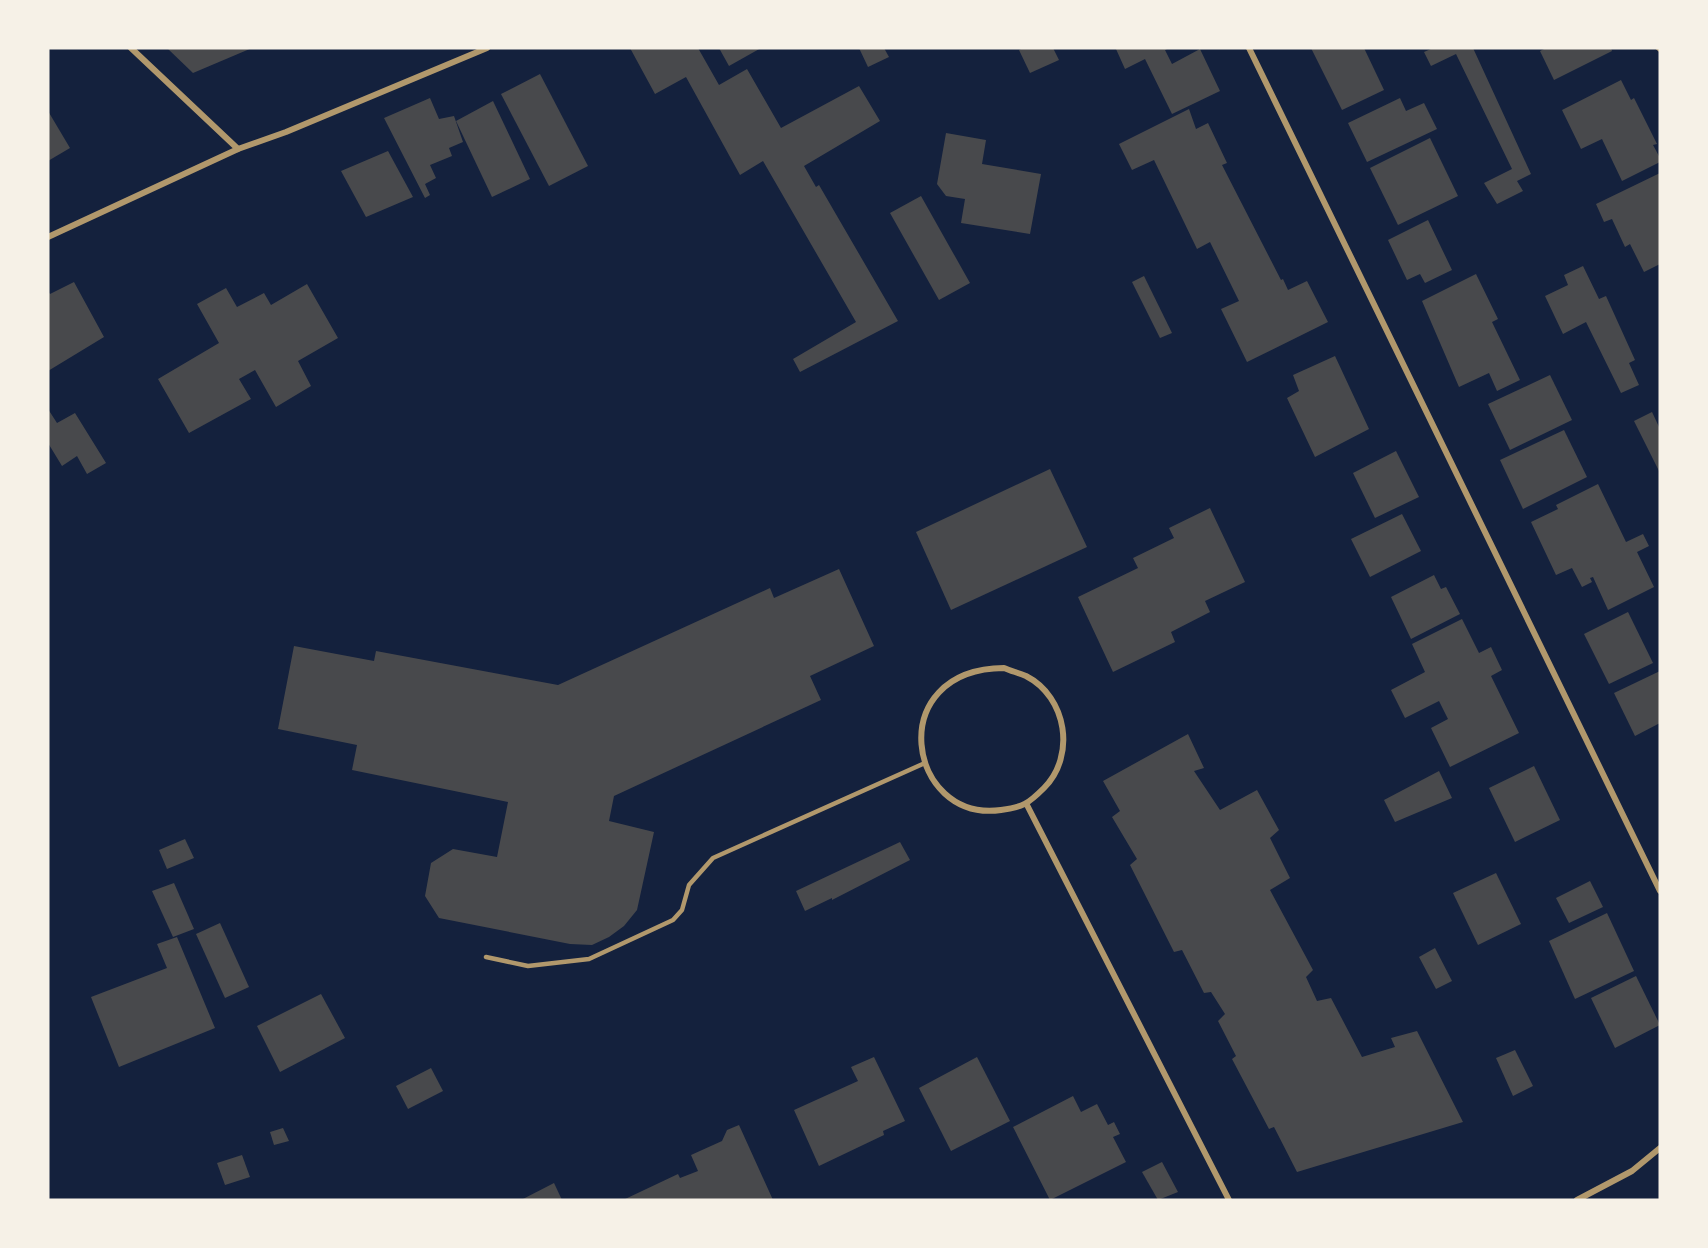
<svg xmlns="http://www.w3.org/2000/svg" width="1708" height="1248" font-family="'Crimson Pro',serif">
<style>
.building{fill:#48494c}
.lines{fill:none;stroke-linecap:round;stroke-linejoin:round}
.service{stroke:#b1986c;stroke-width:4.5}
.minor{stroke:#b1986c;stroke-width:6}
</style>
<rect width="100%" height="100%" fill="#14213d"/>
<g class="building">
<polygon points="167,48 252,48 193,73"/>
<polygon points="630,48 698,48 719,85 747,69 781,128 859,86 880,121 804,166 816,187 819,185 898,321 800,372 793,359 856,322 763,161 740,175 686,77 655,94"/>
<polygon points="719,48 761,48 729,66"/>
<polygon points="859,48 884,48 889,57 868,67"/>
<polygon points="1023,48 1053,48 1059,60 1030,73 1019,50"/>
<polygon points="1169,48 1165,50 1172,64 1200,49 1220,91 1172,114 1145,59 1125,69 1116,49"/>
<polygon points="1311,48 1364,48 1384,90 1342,110"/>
<polygon points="1433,48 1473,48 1531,174 1517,181 1523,191 1497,204 1484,183 1512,169 1456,54 1431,66 1424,52"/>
<polygon points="1546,48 1611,48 1612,51 1554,80 1540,51"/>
<polygon points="540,74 588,166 549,186 501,94"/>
<polygon points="1621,80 1631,100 1634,98 1657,144 1653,145 1660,158 1660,162 1622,181 1602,139 1581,149 1562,110"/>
<polygon points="430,98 439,119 454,116 463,142 449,148 452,156 430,165 436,178 425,184 430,195 425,198 384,118"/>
<polygon points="1400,98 1406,111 1424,103 1437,129 1367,162 1348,123"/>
<polygon points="493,101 530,179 492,197 456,121"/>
<polygon points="1189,109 1196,129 1208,123 1227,163 1222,165 1281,280 1283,279 1288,290 1307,281 1328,322 1247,362 1221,309 1239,301 1210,242 1197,249 1154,160 1132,170 1119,144"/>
<polygon points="48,111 70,148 48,161"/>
<polygon points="946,133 986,140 982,164 1041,174 1030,234 961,223 965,199 946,196 937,184"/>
<polygon points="1430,138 1458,196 1398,225 1370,168"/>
<polygon points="388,151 413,197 366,217 341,171"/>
<polygon points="1660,173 1660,264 1644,272 1630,244 1625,247 1612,219 1604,222 1596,204"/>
<polygon points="921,196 970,283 939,300 890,213"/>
<polygon points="1428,220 1452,270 1425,283 1420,274 1407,280 1388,240"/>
<polygon points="1583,266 1599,299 1606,296 1635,360 1629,363 1639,385 1621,393 1586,322 1563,334 1545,296 1568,285 1564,275"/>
<polygon points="1476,274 1498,319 1492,322 1520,380 1497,391 1489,373 1459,387 1422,301"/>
<polygon points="1144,276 1172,333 1160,338 1132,282"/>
<polygon points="74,282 104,337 48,371 48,291 50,294"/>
<polygon points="307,284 338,338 298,361 311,386 276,407 255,370 239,379 251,399 189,433 158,379 219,343 197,304 226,288 237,307 264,293 271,305"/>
<polygon points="1335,356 1369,429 1315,457 1287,398 1299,391 1293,375"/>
<polygon points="1550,375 1572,420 1510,450 1488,404"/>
<polygon points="48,409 57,423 75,413 106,463 87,474 77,456 62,466 48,443"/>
<polygon points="1652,412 1660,429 1660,473 1634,421"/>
<polygon points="1564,430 1587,477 1523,509 1500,460"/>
<polygon points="1396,451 1419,497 1375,518 1353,473"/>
<polygon points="1050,469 1087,547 951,610 916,532"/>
<polygon points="1598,484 1626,542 1643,534 1649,546 1637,552 1654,587 1608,610 1593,577 1590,578 1592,582 1582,587 1572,568 1556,575 1531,522 1558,509 1556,505"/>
<polygon points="1210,508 1245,582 1205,601 1210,612 1171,632 1175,642 1113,672 1078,597 1138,568 1133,558 1174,538 1169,528"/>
<polygon points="1402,514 1421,551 1370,577 1351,539"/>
<polygon points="839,569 874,646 810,676 821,700 614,796 609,821 654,832 637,910 624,926 609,937 592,945 570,944 439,918 425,896 431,863 453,849 497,857 508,802 352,770 357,745 278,729 294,646 374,661 376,651 558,685 770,588 774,598"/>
<polygon points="1434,575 1441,589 1446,587 1460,614 1411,639 1391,597"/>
<polygon points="1628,612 1653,663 1609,684 1584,634"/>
<polygon points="1462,619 1479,653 1491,647 1502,670 1491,676 1519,733 1450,767 1431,728 1448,719 1439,701 1405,718 1391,690 1425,672 1412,644"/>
<polygon points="1660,671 1660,723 1635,736 1614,693"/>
<polygon points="1188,734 1204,768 1194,771 1220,810 1257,790 1279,830 1270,838 1290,878 1270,890 1313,970 1306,977 1317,1001 1331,998 1362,1057 1395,1047 1391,1038 1417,1031 1463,1122 1297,1172 1274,1127 1269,1129 1232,1059 1236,1056 1218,1021 1225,1014 1211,992 1204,993 1182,950 1174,952 1130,865 1137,859 1112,817 1120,811 1103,781"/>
<polygon points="1534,766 1560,820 1515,842 1489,788"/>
<polygon points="1439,771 1452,798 1395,822 1384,800"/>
<polygon points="185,839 194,858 167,869 159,850"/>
<polygon points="900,842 910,860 832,900 832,898 805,911 796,891"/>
<polygon points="1496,873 1521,924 1478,945 1453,893"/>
<polygon points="1590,881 1603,907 1569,923 1556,898"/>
<polygon points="174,883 194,929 173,937 152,891"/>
<polygon points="1607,913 1634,971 1575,999 1549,941"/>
<polygon points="220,923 249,987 225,998 196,934"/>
<polygon points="177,937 215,1028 119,1067 91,997 167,968 157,944"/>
<polygon points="1435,948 1452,981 1436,989 1419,957"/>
<polygon points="1636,976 1660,1025 1615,1048 1591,998"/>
<polygon points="321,994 345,1038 280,1072 257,1026"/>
<polygon points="1515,1050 1533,1086 1513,1096 1496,1058"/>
<polygon points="874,1057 905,1121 883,1131 884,1135 819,1166 794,1110 858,1081 851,1067"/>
<polygon points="977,1057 1010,1121 951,1151 919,1088"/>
<polygon points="431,1068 443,1091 408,1109 396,1086"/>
<polygon points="1073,1096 1081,1112 1097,1104 1108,1125 1114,1122 1120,1134 1113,1137 1126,1162 1050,1200 1013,1127"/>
<polygon points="739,1125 773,1200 623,1200 678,1174 680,1178 698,1171 691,1155 722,1141 727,1130"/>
<polygon points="283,1128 289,1141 274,1145 270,1132"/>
<polygon points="242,1155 250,1177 225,1185 217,1163"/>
<polygon points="1162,1162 1178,1192 1158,1200 1142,1172"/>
<polygon points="554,1183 562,1200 521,1200"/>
</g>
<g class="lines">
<polyline class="service" points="486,957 528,966 589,959 673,920 682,910 689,885 713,858 925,763"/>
<g class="minor">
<polyline points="131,48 238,149"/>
<polyline points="1249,48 1660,891"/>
<polyline points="1659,48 1660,49"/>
<polyline points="48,237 238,149 286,132 487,48"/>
<path d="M1004,668C1011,671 1019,673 1026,676C1067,697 1076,756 1044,788C1028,804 1023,807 1001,810C907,823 882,669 1004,668Z"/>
<polyline points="1027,805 1229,1200"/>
<polyline points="1577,1200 1632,1171 1660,1148"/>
</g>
</g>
<rect width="1708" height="1248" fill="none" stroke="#f6f1e7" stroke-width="99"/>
</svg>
